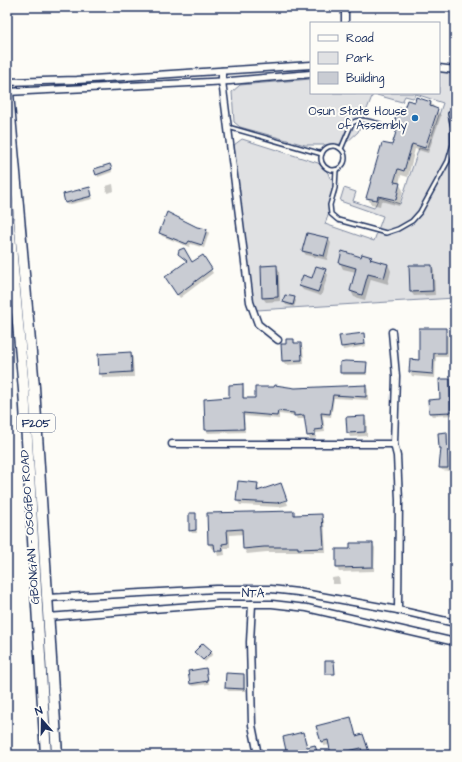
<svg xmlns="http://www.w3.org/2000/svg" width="462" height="762" font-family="'Architects Daughter',sans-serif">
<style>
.green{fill:#e0e1e3;stroke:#7e88a0}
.shadow{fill:#0003}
.building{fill:#c9ccd3;stroke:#1b2f5e}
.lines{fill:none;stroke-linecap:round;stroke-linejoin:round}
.service-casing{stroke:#1b2f5e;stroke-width:6}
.minor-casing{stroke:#1b2f5e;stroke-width:9}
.primary-casing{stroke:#1b2f5e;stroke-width:13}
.service{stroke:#fdfcf7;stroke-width:3}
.minor{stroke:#fdfcf7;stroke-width:6}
.primary{stroke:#fdfcf7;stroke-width:10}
.poi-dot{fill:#1f6fb2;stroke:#fdfcf7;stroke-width:1.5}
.labels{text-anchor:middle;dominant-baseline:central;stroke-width:4;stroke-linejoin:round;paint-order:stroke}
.shield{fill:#fdfcf7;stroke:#5f6c8c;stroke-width:1}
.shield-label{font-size:11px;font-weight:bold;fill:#1b2f5e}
.poi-label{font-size:12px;fill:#1b2f5e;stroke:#fdfcf7;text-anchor:end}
.street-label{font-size:12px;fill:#1b2f5e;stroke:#fdfcf7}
</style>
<rect width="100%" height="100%" fill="#fdfcf7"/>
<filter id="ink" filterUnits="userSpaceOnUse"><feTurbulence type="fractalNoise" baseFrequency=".025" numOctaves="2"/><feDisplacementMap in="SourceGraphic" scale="8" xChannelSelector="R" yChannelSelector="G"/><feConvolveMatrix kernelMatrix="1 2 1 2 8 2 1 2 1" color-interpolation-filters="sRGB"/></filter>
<g filter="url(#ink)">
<polygon class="green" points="439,70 455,71 455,298 257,310 251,298 234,145 242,139 318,163 328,173 330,178 336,180 332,190 337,191 325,224 374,241 383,216 340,201 344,188 356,192 353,201 374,208 379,197 400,204 419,148 427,150 443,103 416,94 413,98 405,96 402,102 373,94 358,132 347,142 336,145 305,145 240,127 234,122 232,92 240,85 311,79 311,93 439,93"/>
<g class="shadow">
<polygon points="417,99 431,103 441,116 428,153 415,149 408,177 401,175 399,184 403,190 399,206 381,201 380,206 371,204 367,197 392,146 397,133 393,128 405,110 415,103"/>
<polygon points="111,167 112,172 98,177 97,174"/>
<polygon points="113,184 114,191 107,193 106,186"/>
<polygon points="89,188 93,199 67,205 66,203"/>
<polygon points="197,228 207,230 209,233 204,248 191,244 189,247 162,236 160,233"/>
<polygon points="328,239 331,243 327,260 306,255 303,251"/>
<polygon points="179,254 192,264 203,257 213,273 180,298 168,281 187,262"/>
<polygon points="371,258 373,261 388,264 391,271 388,284 371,279 365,300 354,297 351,291 356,272 343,269 340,263"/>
<polygon points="276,266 279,270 280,301 266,302 263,298"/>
<polygon points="432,266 434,270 435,295 414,296 411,292"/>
<polygon points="325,270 328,275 321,296 303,290 300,286 313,279"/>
<polygon points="294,298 296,301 294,307 286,305 284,302"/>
<polygon points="445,329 448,333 448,357 436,357 435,378 412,376 410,372"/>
<polygon points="363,334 366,346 343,350 340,337"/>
<polygon points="293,340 296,344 300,344 303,348 304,364 285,365 283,361 288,344"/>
<polygon points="130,353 133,358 134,377 103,378 100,373"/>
<polygon points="366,363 367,375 343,375 341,373"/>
<polygon points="449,380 451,389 455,389 455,415 432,416 430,413 429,401 441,400"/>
<polygon points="242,385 244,389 244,399 256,400 294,389 366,386 368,390 368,400 334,398 331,417 323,416 325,432 316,433 316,438 310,439 308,435 306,419 297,419 295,416 279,414 279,419 244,416 245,432 208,433 206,430 230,398"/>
<polygon points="364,417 367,422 367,436 350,437 348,432"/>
<polygon points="447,433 448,436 449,471 442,470 440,467 442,450 439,434"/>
<polygon points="257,484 260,492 281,485 288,505 279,507 240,505 237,500"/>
<polygon points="293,512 295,516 321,515 324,520 326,552 267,552 247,554 244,549 244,534 230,535 230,548 224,548 225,555 218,556 216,549 212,549 209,544 208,514"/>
<polygon points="195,514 197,533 192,533 190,530"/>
<polygon points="373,544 375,548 374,571 339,572 337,568 337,550 351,550"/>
<polygon points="339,577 340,584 333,584 332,578"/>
<polygon points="211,651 213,654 205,662 196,652"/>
<polygon points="205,669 209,684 193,686 191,684"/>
<polygon points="244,675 245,678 245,691 228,691 226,688"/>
<polygon points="350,718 357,737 363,735 365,739 370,755 364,755 363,752 352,755 332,755 330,745 324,746 322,742 318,726"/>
<polygon points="303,733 308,747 315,746 319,755 288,755"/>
</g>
<g class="building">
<polygon points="416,97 431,102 430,106 438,109 425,148 412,144 404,171 398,169 394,182 400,183 396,200 378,196 377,200 366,198 382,143 392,145 397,129 392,128 399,108 404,109 407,100 415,102"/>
<polygon points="110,164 112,169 96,175 94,169"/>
<polygon points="90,187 92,196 65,203 63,194"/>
<polygon points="167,212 197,227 207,229 202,245 189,241 187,244 159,233"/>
<polygon points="307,233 329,238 324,256 302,251"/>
<polygon points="184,248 192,262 203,255 212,269 177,295 165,277 187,261 178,254 179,250"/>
<polygon points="342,251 361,257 362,254 372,257 370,259 388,264 384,278 368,274 362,295 350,291 356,268 339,263"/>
<polygon points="277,265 278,297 262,298 261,266"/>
<polygon points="409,265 432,265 433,291 410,292"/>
<polygon points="316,266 326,269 318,292 299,286 303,275 312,278"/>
<polygon points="285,295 295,297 293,305 283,302"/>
<polygon points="419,328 446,328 446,353 434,353 433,374 409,372 410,359 419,360"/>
<polygon points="364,333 365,344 341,347 339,336"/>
<polygon points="286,339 294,339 294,343 301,343 302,360 282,361 281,344 286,344"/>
<polygon points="131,352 132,372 99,374 98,354"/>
<polygon points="345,361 367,362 366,373 340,373 340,362"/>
<polygon points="439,379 450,379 451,412 429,413 428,400 440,399"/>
<polygon points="243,384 243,398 255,398 255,387 274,387 275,385 295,388 366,385 366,397 333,395 330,414 321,413 323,429 315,430 315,435 307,436 304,415 294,416 294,413 278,411 277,416 243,413 244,429 205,430 204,399 229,397 229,385"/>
<polygon points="365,416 365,432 347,433 346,417"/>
<polygon points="447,432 448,468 439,468 441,448 439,448 438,433"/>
<polygon points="238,481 258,483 257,491 281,483 287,500 277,503 236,501"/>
<polygon points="294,511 294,515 322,514 324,548 298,549 298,547 264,547 243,549 242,529 227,530 228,543 222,544 223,551 215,551 214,544 208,544 207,513"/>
<polygon points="189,513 196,513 196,530 189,531"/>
<polygon points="350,543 373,543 373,567 336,568 336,549 350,549"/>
<polygon points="203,643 212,651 203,660 194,652"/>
<polygon points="325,661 334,661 335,674 325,674"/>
<polygon points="206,668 208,681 190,684 188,671"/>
<polygon points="226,673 244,674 244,689 225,688"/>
<polygon points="351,717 356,736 363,734 370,755 363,755 361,748 331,755 328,740 321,742 316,726"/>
<polygon points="303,732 307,747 315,745 318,755 287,755 283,737"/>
</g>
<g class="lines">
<g class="service-casing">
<g id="service">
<polyline points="228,127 322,154"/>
<circle cx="333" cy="158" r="12"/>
<path d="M341,149L352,123C360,117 371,122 380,124"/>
<polyline points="336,170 335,188 330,205 331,214 338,220 386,233 398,229 412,221 420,212 448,161 453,144 453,127 450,114"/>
</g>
</g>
<g class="minor-casing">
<g id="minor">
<polyline points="345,23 345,7"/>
<polyline points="439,68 455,70"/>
<polyline points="222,71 222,81 250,302 258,324 278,340"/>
<polyline points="7,82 77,80 311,65"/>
<polyline points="7,92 230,81 311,74"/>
<polyline points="392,332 396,376 394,444 397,456 399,500 398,610"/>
<polyline points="172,444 394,444"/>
<polyline points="47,598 216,589 271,589 298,592 398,610 455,623"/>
<polyline points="252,604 250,642 252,725 258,755"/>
<polyline points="48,617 218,604 272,604 307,608 455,642"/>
</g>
</g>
<g class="primary-casing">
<g id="primary">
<polyline points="7,82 34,387 57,755"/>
<polyline points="7,201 24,390 46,755"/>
</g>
</g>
<use href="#service" class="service"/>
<use href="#minor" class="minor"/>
<use href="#primary" class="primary"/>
</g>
</g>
<circle class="poi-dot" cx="415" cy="118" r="4"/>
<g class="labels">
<rect class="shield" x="17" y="414" width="38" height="18" rx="3"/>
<g class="shield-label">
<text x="36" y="423">F205</text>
</g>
<g class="poi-label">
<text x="407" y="111">Osun State House<tspan x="407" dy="14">of Assembly</tspan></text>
</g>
<g class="street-label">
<text transform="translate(30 527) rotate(-94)">GBONGAN - OSOGBO ROAD</text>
<text x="253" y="593">NTA</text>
</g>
</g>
<rect width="462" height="762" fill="none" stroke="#fdfcf7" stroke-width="24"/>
<rect x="12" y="12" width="438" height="738" fill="none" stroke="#1b2f5e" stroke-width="1.5" filter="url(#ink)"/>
<rect x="310" y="22" width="130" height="72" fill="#fdfcf7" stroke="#a3aaba"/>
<rect x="318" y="35" width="20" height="6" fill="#fdfcf7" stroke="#a3aaba"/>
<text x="346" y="42" font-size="12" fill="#1b2f5e">Road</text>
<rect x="318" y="52" width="20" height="12" fill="#e0e1e3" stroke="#a3aaba"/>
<text x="346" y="62" font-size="12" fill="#1b2f5e">Park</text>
<rect x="318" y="72" width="20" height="12" fill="#c9ccd3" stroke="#a3aaba"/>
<text x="346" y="82" font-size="12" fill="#1b2f5e">Building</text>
<g transform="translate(42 720) rotate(340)" stroke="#fdfcf7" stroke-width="3" paint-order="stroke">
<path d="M0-3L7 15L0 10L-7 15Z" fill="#1b2f5e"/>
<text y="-6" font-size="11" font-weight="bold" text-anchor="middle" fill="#1b2f5e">N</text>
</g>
</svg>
